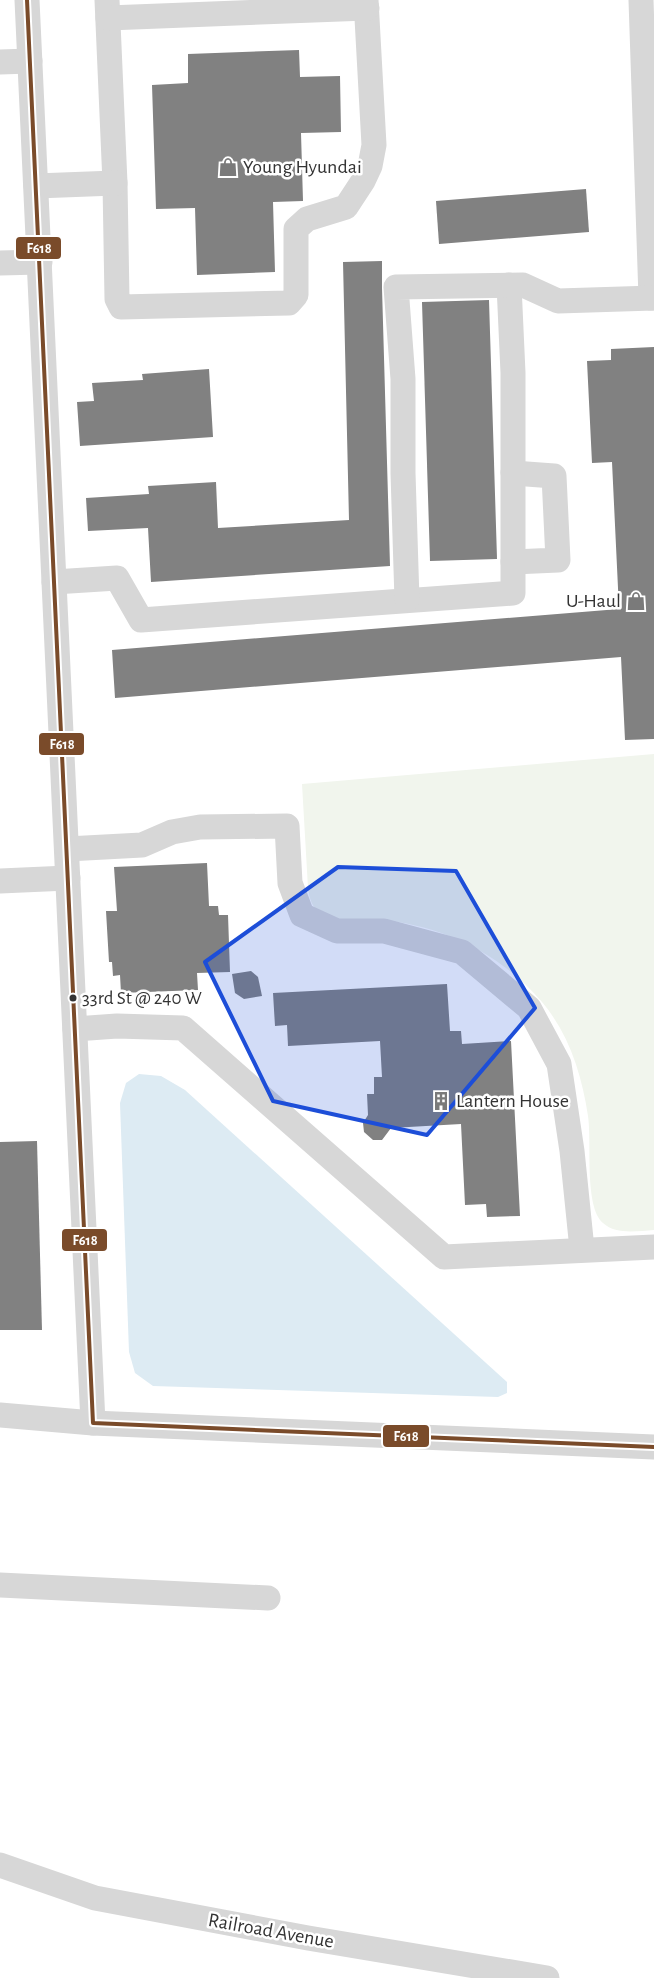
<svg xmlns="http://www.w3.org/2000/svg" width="654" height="1978" font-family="'Alegreya Sans',sans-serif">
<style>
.green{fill:#f1f5ed}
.water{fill:#ddebf3}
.building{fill:#818181}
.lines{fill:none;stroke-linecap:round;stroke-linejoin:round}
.minor{stroke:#d7d7d7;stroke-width:25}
.bus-1-casing{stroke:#fff;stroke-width:8}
.bus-1{stroke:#7a4b2a;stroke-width:4}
.marked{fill:#1d4ed8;fill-opacity:0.2;stroke:#1d4ed8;stroke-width:4;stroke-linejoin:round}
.bus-dot{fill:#333;stroke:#fff;stroke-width:2}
.labels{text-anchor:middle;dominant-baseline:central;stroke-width:5;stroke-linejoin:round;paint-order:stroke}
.bus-label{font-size:19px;fill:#333;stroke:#fff;text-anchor:start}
.poi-label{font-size:20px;fill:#333;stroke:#fff;text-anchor:start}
.street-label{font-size:20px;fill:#333;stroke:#fff}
.line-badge{stroke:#fff;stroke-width:2}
.badge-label{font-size:14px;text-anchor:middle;font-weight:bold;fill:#fff}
</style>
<rect width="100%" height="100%" fill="#fff"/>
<path class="green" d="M654,754V1230C637,1231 616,1235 603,1223C584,1206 592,1143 588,1116C582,1075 569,1034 542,1002C501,954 443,925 380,920C368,919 346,925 335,920C316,912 311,908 308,888L302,784Z"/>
<polygon class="water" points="139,1074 161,1076 185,1090 507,1382 507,1393 498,1397 153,1386 135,1373 129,1352 120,1103 126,1083"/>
<g class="building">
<polygon points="299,50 300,77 340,76 341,132 301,133 303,201 273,202 275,272 197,275 195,208 156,209 152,85 188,83 188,54"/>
<polygon points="586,189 589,232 439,244 436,201"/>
<polygon points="382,261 382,288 390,566 151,582 148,528 88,531 86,498 149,494 148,486 216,482 218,528 349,520 343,262"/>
<polygon points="489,300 497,559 430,561 422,302"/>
<polygon points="654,347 654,739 625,740 621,657 115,698 112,650 619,609 612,462 592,463 587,361 611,360 611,349"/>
<polygon points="209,369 213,437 80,446 77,402 94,401 92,383 143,380 142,374"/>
<polygon points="207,863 209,906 218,906 219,915 228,915 230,972 197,973 198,990 121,993 120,975 113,976 112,962 109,962 106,911 117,911 114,867"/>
<polygon points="251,971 258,977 262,996 244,999 235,993 232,974"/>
<polygon points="447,984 450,1031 461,1031 462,1044 511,1041 520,1216 487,1217 486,1204 465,1205 461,1124 391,1128 382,1140 373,1140 364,1132 363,1123 368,1115 367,1094 374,1094 374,1077 382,1077 380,1041 288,1046 287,1025 275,1026 273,993"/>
<polygon points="37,1141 42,1330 0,1330 0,1142"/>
</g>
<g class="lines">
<g class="minor">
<polyline points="27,0 93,1423"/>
<polyline points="107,0 115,183 117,299 121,307 289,303 296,295 296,229 307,219 346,207 363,181 370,166 374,145 366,0"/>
<polyline points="641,0 651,298"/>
<polyline points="108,18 367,8"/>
<polyline points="0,62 30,61"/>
<polyline points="36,186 115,183"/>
<polyline points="0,263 40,262"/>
<polyline points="513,562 558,560 554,476 513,473"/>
<polyline points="54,582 117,578 141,620 513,593 513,373 509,285"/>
<polyline points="407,600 403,473 403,379 396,287 523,285 558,301 654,298"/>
<polyline points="67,849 142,845 172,832 200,827 287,826 290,883 302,915 337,931 384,931 462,952 529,1008 559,1064 572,1151 582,1249"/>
<polyline points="0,881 68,878"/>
<polyline points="75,1029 117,1026 183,1028 444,1257 654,1247"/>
<polyline points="0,1415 93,1423 654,1447"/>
<polyline points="0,1585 268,1598"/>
<polyline points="0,1865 95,1898 308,1938 547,1978"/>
</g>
<g class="bus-1-casing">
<polyline id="bus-1" points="27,0 93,1423 654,1447"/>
</g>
<use href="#bus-1" class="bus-1"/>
</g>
<path class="marked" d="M338,867L456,871L535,1008L427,1135L273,1101L205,962Z"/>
<defs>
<g id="shop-bare" transform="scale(1.5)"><path d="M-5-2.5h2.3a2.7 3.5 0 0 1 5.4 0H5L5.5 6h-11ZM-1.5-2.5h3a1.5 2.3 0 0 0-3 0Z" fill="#7a7a7a" stroke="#fff" stroke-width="2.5" paint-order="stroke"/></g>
<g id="building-bare" transform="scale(1.5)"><path d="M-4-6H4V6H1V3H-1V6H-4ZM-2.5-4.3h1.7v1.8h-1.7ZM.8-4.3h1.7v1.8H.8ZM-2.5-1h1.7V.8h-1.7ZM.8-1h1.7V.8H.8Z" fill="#7a7a7a" stroke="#fff" stroke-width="2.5" paint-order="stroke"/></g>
</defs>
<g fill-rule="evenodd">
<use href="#shop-bare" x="228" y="167"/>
<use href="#shop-bare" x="636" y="601"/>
<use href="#building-bare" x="441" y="1101"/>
</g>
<circle class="bus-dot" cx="73" cy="998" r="4.5"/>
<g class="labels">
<g class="bus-label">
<text x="82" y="998">33rd St @ 240 W</text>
</g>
<g class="poi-label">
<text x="243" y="167">Young Hyundai</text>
<text x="621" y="601" text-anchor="end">U-Haul</text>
<text x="456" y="1101">Lantern House</text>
</g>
<g class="street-label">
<text transform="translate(271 1931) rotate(10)">Railroad Avenue</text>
</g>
</g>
<g class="line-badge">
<rect x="15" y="236" width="47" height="24" rx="5" fill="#7a4b2a"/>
<rect x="38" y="732" width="47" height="24" rx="5" fill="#7a4b2a"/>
<rect x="61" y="1228" width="47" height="24" rx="5" fill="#7a4b2a"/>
<rect x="382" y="1424" width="48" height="24" rx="5" fill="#7a4b2a"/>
</g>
<g class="badge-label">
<text x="39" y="253">F618</text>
<text x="62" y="749">F618</text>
<text x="85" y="1245">F618</text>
<text x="406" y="1441">F618</text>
</g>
</svg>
